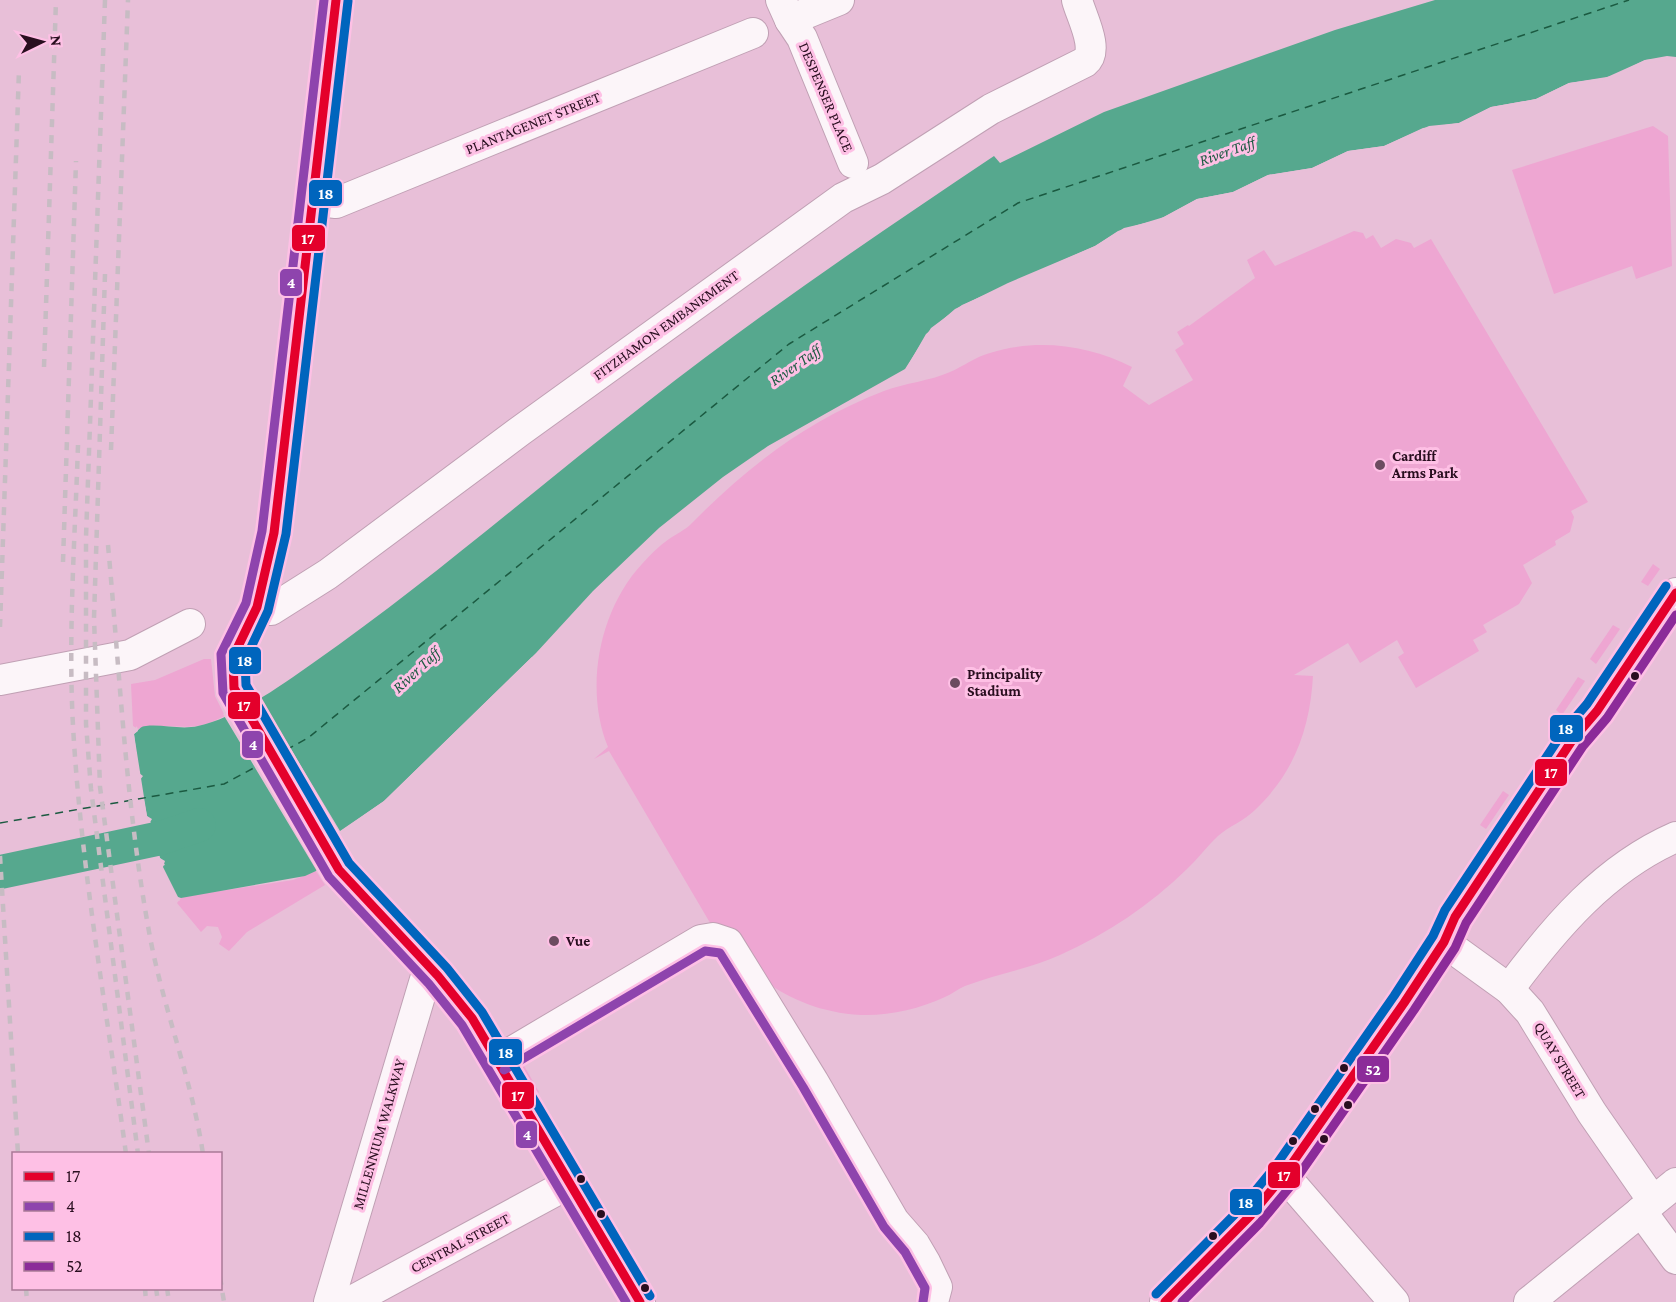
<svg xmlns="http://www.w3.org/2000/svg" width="1676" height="1302" font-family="'Crimson Pro',serif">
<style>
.green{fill:#eea6d2}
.water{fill:#56a88e}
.pier{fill:#e8bfd8}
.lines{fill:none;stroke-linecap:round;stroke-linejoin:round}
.river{stroke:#56a88e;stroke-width:34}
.ferry{stroke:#1b5a41;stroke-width:1.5;stroke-dasharray:8 6;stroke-linecap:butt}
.minor-casing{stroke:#c0a0b4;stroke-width:32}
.minor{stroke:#fcf5f9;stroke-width:30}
.rail{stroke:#c7bcc3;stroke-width:4.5;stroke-dasharray:8 8;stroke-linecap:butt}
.bus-1-casing{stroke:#fec0e5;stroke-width:14}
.bus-2-casing{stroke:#fec0e5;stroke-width:14}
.bus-3-casing{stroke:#fec0e5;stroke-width:14}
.bus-4-casing{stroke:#fec0e5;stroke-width:14}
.bus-1{stroke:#e4002b;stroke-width:9}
.bus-2{stroke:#8e44ad;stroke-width:9}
.bus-3{stroke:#0065bd;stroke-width:9}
.bus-4{stroke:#8c2b99;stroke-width:9}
.poi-dot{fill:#6c4c60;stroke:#fec0e5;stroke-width:2}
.bus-dot{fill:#290e1f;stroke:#fec0e5;stroke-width:2}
.labels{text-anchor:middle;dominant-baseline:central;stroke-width:6;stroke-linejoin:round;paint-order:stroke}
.street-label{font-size:15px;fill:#290e1f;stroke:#fec0e5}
.poi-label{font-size:15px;font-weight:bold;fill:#290e1f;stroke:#fec0e5;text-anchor:start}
.water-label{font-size:16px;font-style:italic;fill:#1b5a41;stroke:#fec0e5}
.line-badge{stroke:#fec0e5;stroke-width:2}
.badge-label{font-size:16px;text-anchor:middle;font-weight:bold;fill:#fff}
</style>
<rect width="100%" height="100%" fill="#e8bfd8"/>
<g class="green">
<polygon points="1653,126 1668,136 1672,266 1636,279 1632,266 1554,294 1512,170"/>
<path d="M1354,231L1363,233L1366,239L1373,235L1381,248L1396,239L1411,243L1414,248L1431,239L1588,502L1571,511L1574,517L1570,532L1555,541L1556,545L1523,565L1532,583L1519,604L1483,625L1487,632L1473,640L1479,651L1416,688L1398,657L1404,653L1397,640L1360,663L1348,643L1294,675L1313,676C1310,729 1294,773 1255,810C1244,821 1229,826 1218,836C1207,846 1198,859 1187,869C1150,905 1107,934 1060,955C1029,969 996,974 965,986C958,989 952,994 945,997C919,1009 889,1016 861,1015C806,1012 768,988 729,952L713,958L726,950L609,751L594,759L608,747C584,689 599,610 642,564C650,555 659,546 669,539C676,534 685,530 691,524C748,466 808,420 884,391C905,383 930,381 950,372C964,366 975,357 990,353C1038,338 1088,345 1132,367L1123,386L1149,405L1193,380L1175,350L1184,344L1177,332L1188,325L1189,326L1255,278L1247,260L1264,250L1275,266Z"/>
<polygon points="1653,564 1660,569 1648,586 1641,582"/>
<polygon points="1613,625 1620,629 1596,664 1590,659"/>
<path d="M204,659H211L215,696L225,716C216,720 206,725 196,726C180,729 151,722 138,729L133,726L131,684L155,680Z"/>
<polygon points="1578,677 1585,681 1562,715 1556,710"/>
<polygon points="1503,791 1509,795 1486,829 1480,825"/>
<polygon points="316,871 325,885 247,932 229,951 219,944 222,937 218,927 207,926 201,932 177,903 181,898 187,896 293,880"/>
<polygon points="523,1064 539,1092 535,1097 520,1071"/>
</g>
<path class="water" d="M1435,0H1676V57L1645,60L1613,76L1569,83L1536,99L1491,107L1459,123L1429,126L1384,146L1348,151L1312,168L1268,175L1233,192L1197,199L1164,217L1118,231L1095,246L962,305L931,328L905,369L768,446L723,477L659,528L593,591L536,653L384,801L341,831L342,833L316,871L305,876L181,898L175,896L162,866L165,865L160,858L149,824L151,823L147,816L134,734C138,731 140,726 146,726C162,724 181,730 198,726C236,718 282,685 313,663C429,582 535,489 646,403C758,315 876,235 994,156L1000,163L1104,112L1335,30Z"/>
<g class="pier">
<polygon points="1667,56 1676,57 1676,60 1646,63 1613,79 1570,86 1536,102 1492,110 1469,122 1424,131 1385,148 1354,152 1313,170 1269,178 1234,195 1198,202 1159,222 1126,231 1097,249 964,307 933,330 909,370 907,367 926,334 955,309 1008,283 1095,246 1124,228 1158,220 1197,199 1233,192 1268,175 1312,168 1348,151 1384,146 1423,128 1459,123 1491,107 1536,99 1569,83 1605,78 1645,60"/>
<polygon points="532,657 532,662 386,803 344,832 318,873 223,714 258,694 340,831 384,801"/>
<polygon points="137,726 138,731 134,734 136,751 139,773 143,776 140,780 147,816 152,819 149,824 160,858 165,861 163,867 180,901 172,897 160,868 162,862 157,859 146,824 149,820 144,817 137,780 140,776 136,774 131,734"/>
</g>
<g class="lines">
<polyline class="river" points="0,872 161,838 199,825"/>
<g class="ferry">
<polyline points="286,750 308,738 789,344 1018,203 1629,0"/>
<polyline points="0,823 224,784 261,764"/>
</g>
<g class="minor-casing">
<g id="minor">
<polyline points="336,0 274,533 257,607 233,657 234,688 339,870 438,976 472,1018 640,1302"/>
<polyline points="781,0 790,20 802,38 853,163"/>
<polyline points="790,20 839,0"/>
<polyline points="312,200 336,203 753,33"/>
<path d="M257,607L271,610L328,574L520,431L843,198L882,179L991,109L1085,62C1100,50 1081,16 1077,0"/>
<polyline points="0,680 130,655 190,624"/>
<polyline points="1444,942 1509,989 1530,1012 1592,1113 1653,1201"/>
<path d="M1509,989C1555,927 1605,868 1676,837"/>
<polyline points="498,1060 701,940 713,938 728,943 813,1081 894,1221 915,1245 925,1262 937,1287 933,1302"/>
<polyline points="1284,1175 1394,1302"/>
<polyline points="1641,1211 1676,1259"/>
<polyline points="329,1302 429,966"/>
<polyline points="350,1302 570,1183"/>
<polyline points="1165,1302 1251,1215 1284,1175 1404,1003 1444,942 1455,917 1573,739 1597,711 1676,593"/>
<polyline points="1529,1302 1676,1183"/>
</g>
</g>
<use href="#minor" class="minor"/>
<g class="rail">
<polyline points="105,0 86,537 86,724 91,789 138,1154"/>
<polyline points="105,274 94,618 100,787 149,1154"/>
<polyline points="44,367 56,0"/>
<path d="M78,445C75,538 68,633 73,726C81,868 107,1012 126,1154"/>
<polyline points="111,450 128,0"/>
<path d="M108,545C120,676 126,808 150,937C164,1011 192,1080 203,1154"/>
<polyline points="63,562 76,161"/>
<polyline points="0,627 19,70"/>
<polyline points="0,856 18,1154"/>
<polyline points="220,1277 224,1302"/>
<polyline points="26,1288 27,1302"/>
<polyline points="145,1288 146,1302"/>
<polyline points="156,1288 158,1302"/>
<polyline points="167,1288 169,1302"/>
</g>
<g class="bus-1-casing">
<g id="bus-1">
<polyline points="336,0 274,533 257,607 233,657 234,688 339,870 438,976 472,1018 640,1302"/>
<polyline points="1165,1302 1251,1215 1284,1175 1404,1003 1444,942 1455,917 1573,739 1597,711 1676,593"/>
</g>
</g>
<g class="bus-2-casing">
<g id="bus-2">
<polyline points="324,0 262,531 246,603 221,654 223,693 329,877 429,984 462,1025 626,1302"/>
<polyline points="504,1070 705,951 720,953 803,1087 884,1227 905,1252 925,1288 923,1302"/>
</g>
</g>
<g class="bus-3-casing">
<g id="bus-3">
<polyline points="348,1 286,534 268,611 245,660 246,685 349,863 447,968 482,1012 650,1296"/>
<polyline points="1156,1294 1242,1207 1274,1168 1394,996 1433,936 1445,910 1563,732 1587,704 1666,586"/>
</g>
</g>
<g class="bus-4-casing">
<polyline id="bus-4" points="1182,1302 1260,1223 1294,1182 1414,1010 1455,948 1466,923 1583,746 1607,718 1676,615"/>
</g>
<use href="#bus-1" class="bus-1"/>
<use href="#bus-2" class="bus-2"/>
<use href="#bus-3" class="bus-3"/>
<use href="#bus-4" class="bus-4"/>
</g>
<g class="poi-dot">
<circle cx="1380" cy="465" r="6"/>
<circle cx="955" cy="683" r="6"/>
<circle cx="554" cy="941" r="6"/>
</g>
<g class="bus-dot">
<circle cx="1635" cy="676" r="5"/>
<circle cx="1344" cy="1068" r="5"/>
<circle cx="1348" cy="1105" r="5"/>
<circle cx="1315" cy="1109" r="5"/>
<circle cx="1324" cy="1139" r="5"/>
<circle cx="1293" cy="1141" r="5"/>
<circle cx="581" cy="1179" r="5"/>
<circle cx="601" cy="1214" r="5"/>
<circle cx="1213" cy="1236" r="5"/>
<circle cx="645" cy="1288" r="5"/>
</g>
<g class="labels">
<g class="street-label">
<text transform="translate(826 97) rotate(67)">DESPENSER PLACE</text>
<text transform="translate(533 123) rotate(-22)">PLANTAGENET STREET</text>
<text transform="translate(666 325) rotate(-36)">FITZHAMON EMBANKMENT</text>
<text transform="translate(1560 1060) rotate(59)">QUAY STREET</text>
<text transform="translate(379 1134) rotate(-74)">MILLENNIUM WALKWAY</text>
<text transform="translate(460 1243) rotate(-28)">CENTRAL STREET</text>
</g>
<g class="poi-label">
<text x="1392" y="456">Cardiff<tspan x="1392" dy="17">Arms Park</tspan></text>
<text x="967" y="674">Principality<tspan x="967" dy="17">Stadium</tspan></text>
<text x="566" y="941">Vue</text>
</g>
<g class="water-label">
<text transform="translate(1227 151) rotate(-20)">River Taff</text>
<text transform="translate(795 365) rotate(-35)">River Taff</text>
<text transform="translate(416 670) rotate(-43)">River Taff</text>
</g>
</g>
<g class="line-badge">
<rect x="308" y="179" width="35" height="28" rx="6" fill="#0065bd"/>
<rect x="291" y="224" width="35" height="28" rx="6" fill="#e4002b"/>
<rect x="279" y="268" width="24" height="29" rx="6" fill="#8e44ad"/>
<rect x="228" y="646" width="34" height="29" rx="6" fill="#0065bd"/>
<rect x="227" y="691" width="34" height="29" rx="6" fill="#e4002b"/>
<rect x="1549" y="714" width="35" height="29" rx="6" fill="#0065bd"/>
<rect x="241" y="730" width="23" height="29" rx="6" fill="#8e44ad"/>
<rect x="1534" y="758" width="34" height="29" rx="6" fill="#e4002b"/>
<rect x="488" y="1038" width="35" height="28" rx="6" fill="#0065bd"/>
<rect x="1356" y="1055" width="34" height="28" rx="6" fill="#8c2b99"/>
<rect x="501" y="1081" width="34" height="29" rx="6" fill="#e4002b"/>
<rect x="515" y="1120" width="23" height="29" rx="6" fill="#8e44ad"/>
<rect x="1267" y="1161" width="34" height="28" rx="6" fill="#e4002b"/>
<rect x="1229" y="1188" width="34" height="28" rx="6" fill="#0065bd"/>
</g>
<g class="badge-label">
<text x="326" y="199">18</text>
<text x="308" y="244">17</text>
<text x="291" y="288">4</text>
<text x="245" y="666">18</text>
<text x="244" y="711">17</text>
<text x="1566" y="734">18</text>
<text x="253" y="750">4</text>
<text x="1551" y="778">17</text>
<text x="506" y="1058">18</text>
<text x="1373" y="1075">52</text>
<text x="518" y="1101">17</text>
<text x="527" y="1140">4</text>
<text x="1284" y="1181">17</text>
<text x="1246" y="1208">18</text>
</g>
<rect x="12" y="1152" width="210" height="138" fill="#fec0e5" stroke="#a97996" stroke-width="1.5"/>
<rect x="24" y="1172" width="30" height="9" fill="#e4002b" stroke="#a97996" stroke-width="1.5"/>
<text x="66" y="1182" font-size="18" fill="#290e1f">17</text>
<rect x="24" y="1202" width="30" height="9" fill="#8e44ad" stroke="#a97996" stroke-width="1.5"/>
<text x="66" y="1212" font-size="18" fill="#290e1f">4</text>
<rect x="24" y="1232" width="30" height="9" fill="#0065bd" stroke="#a97996" stroke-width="1.5"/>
<text x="66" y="1242" font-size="18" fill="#290e1f">18</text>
<rect x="24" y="1262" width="30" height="9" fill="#8c2b99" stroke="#a97996" stroke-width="1.5"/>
<text x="66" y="1272" font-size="18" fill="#290e1f">52</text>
<g transform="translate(42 42) rotate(85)" stroke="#fec0e5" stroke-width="4.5" paint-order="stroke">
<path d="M0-4.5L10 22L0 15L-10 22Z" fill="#290e1f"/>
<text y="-9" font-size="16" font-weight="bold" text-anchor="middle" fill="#290e1f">N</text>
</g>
</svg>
